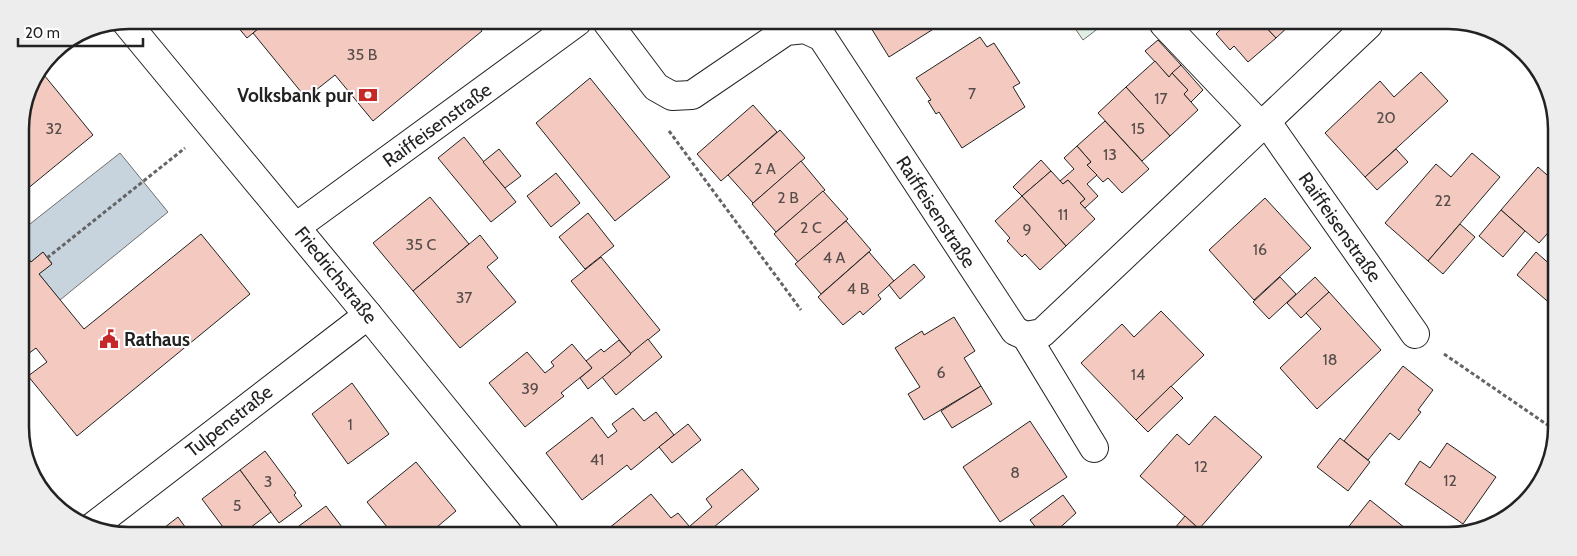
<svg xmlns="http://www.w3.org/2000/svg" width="1577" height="556" font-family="Cabin,sans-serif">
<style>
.green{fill:#e0efe3;stroke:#6f6f6f}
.water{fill:#c7d3dd;stroke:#6f6f6f}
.building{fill:#f3c9c0;stroke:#222}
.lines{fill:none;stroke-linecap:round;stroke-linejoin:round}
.minor-casing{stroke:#222;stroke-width:30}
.path{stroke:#646464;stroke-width:3;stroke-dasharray:4 2.5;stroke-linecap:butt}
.minor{stroke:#fff;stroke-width:28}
.labels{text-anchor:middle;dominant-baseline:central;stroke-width:4;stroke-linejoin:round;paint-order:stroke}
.number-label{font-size:16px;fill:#564c4a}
.poi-label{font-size:19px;font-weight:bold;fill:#222;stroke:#fff;text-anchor:end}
.street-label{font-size:19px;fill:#222;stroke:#fff}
.rim{fill:none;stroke:#222;stroke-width:2.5}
</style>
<rect width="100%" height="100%" fill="#fff"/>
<polygon class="green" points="1072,24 1104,24 1083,40"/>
<polygon class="water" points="120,153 168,212 60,300 39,274 52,263 43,252 31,262 21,249 21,231"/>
<g class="building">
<polygon points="232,20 268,21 247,38"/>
<polygon points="268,21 474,21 482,31 373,121 335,75 306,98 253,33"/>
<polygon points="868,23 943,23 889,57"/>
<polygon points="1215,25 1264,25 1276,38 1248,62 1234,46 1230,50 1216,34 1220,30"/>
<polygon points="1264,25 1290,25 1276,38"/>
<polygon points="980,37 987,47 994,43 1020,83 1013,87 1025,107 962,148 939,112 936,114 928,101 931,100 916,78"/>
<polygon points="1158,40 1181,65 1169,77 1145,51"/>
<polygon points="1511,44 1530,57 1533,64 1532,65"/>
<polygon points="1155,61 1169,77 1172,73 1188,90 1184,94 1198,110 1170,136 1126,87"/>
<polygon points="1181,65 1203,90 1191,102 1184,94 1188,90 1172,73"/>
<polygon points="40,70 93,135 21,194 20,121 31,81"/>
<polygon points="1421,72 1448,101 1365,177 1325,133 1380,81 1394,97"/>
<polygon points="590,78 670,177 615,221 536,123"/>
<polygon points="1126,87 1170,136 1142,161 1098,113"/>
<polygon points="753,105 777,132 721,181 697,154"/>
<polygon points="1105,121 1149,169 1122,193 1108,178 1103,182 1087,165 1091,162 1077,146"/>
<polygon points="780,130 805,158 753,203 728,175"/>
<polygon points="464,137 516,202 491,222 438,158"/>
<polygon points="1077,146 1091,162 1087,165 1097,175 1087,184 1098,196 1085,208 1080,203 1085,199 1068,180 1063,184 1060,181 1074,169 1064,158"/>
<polygon points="499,149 521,176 505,188 483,162"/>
<polygon points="1396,149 1408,162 1377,190 1365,177"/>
<polygon points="1472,153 1500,177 1428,261 1385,223 1436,164 1451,177"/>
<polygon points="1041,160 1051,171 1022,196 1013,187"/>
<polygon points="801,161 825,190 776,232 752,204"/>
<polygon points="1538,167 1555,182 1555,225 1539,243 1501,210"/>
<polygon points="1051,171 1063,184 1068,180 1085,199 1080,203 1095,219 1066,246 1022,196"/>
<polygon points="556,173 580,203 551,227 527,196"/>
<polygon points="823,191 848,219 798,262 774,234"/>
<polygon points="1022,196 1066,246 1040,270 1025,254 1022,257 1007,241 1010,238 995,221"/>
<polygon points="430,197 469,244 413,291 373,243"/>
<polygon points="1265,198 1311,248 1254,300 1209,250"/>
<polygon points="1501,210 1525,231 1503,257 1479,236"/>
<polygon points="588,213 614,246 585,269 559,237"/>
<polygon points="846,221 871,250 821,294 795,264"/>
<polygon points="1460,224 1475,237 1443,274 1428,261"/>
<polygon points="201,234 250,294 77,436 28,376 47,362 36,348 24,357 22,353 21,249 31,262 43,252 52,264 39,274 84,329"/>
<polygon points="480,235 498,258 487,267 516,302 460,348 413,291"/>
<polygon points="869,252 894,281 878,295 881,299 863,315 860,311 843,325 818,297"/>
<polygon points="1536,252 1554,268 1553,306 1517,275"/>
<polygon points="601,257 660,330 631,354 571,281"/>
<polygon points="914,264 925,277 900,299 889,285"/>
<polygon points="1280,277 1296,294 1269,319 1253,302"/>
<polygon points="1315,277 1329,292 1301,318 1287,303"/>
<polygon points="1329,292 1381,350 1317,409 1280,368 1321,329 1306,313"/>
<polygon points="1161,311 1204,355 1136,420 1081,363 1122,324 1134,337"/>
<polygon points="954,317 975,351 964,358 981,386 924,420 908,394 920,387 895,348 922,331 924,335"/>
<polygon points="648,339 662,357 616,395 602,377"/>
<polygon points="619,340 631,354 588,389 580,378 592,368 586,361 601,349 604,352"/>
<polygon points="572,344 592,368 561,393 564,396 525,427 489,383 527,352 545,373 554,366 551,362"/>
<polygon points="1403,366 1433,390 1418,410 1421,412 1399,440 1390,433 1368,460 1344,441"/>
<polygon points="352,383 389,434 348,464 312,414"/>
<polygon points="981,386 992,404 952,428 941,411"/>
<polygon points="1171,386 1183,398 1148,432 1136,420"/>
<polygon points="633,408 644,421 656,412 674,435 631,470 627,465 582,500 546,453 592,417 608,438 617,431 612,424"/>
<polygon points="1215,416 1262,457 1199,529 1140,476 1177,434 1189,445"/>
<polygon points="1030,421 1067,477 1000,522 963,467"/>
<polygon points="688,424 701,440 672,463 659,447"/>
<polygon points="1340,438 1370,462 1348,491 1317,467"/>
<polygon points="1447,443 1496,477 1463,524 1405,484 1420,461 1430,468"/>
<polygon points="265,451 296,493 294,495 302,506 279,523 240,470"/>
<polygon points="416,462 456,511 431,532 391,532 367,502"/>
<polygon points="742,469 759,489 707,533 682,533 712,507 706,499"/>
<polygon points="240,470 271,512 246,531 226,531 202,499"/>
<polygon points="651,494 671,518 678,513 689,526 682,533 610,532 608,529"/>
<polygon points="1063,495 1076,513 1053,534 1041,534 1030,520"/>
<polygon points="1370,500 1415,536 1342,535"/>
<polygon points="326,506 345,531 296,531 295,529"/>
<polygon points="1185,516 1199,529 1201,527 1210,535 1169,535"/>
<polygon points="178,517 188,531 160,531"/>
</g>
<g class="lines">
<g class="minor-casing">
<g id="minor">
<polyline points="125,21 368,315 544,532"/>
<polyline points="607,22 656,87 672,96 692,95 786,31 805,29 822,37 1015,331 1026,336 1042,333 1368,25"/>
<polyline points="1164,24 1261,126"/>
<polyline points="1266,121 1415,334"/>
<polyline points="296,227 577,22"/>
<polyline points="1026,336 1094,448"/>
<polyline points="91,528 368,315"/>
</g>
</g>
<g class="path">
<polyline points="669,131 801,310"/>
<polyline points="47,258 185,148"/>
<polyline points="1444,354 1552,428"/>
</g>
<use href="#minor" class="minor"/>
</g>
<defs>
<g id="bank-bare" transform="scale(1.5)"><path d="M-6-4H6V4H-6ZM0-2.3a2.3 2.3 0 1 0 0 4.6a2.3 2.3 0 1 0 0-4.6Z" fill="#c62828" stroke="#fff" stroke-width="2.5" paint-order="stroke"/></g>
<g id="civic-bare" transform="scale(1.5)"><path d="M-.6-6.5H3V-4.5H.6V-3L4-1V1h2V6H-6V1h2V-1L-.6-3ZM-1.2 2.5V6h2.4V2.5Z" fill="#c62828" stroke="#fff" stroke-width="2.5" paint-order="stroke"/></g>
</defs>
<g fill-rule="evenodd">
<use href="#bank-bare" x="368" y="95"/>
<use href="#civic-bare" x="109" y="339"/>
</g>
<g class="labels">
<g class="number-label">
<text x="362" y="54">35 B</text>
<text x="972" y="93">7</text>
<text x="1161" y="98">17</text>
<text x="1386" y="117">20</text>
<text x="54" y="128">32</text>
<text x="1138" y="128">15</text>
<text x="1110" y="154">13</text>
<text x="765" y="168">2 A</text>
<text x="788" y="197">2 B</text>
<text x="1443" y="200">22</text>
<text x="1063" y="214">11</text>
<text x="811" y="227">2 C</text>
<text x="1027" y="229">9</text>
<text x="421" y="244">35 C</text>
<text x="1260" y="249">16</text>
<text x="834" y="257">4 A</text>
<text x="858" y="288">4 B</text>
<text x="464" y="297">37</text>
<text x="1330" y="359">18</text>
<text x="941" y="372">6</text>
<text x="1138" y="374">14</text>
<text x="530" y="388">39</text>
<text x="350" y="424">1</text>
<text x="597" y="459">41</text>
<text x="1201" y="466">12</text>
<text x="1015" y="472">8</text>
<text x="1450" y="480">12</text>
<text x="268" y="481">3</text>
<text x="237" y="505">5</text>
</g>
<g class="poi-label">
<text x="353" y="95">Volksbank pur</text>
<text x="124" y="339" text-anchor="start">Rathaus</text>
</g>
<g class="street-label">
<text transform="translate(437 125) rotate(-36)">Raiffeisenstraße</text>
<text transform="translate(936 212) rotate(57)">Raiffeisenstraße</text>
<text transform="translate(1340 227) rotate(55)">Raiffeisenstraße</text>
<text transform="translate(336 275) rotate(51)">Friedrichstraße</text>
<text transform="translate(229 421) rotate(-38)">Tulpenstraße</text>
</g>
</g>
<path d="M0 0H1577V556H0ZM129 29H1448A100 100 0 0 1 1548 129V427A100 100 0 0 1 1448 527H129A100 100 0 0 1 29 427V129A100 100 0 0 1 129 29Z" fill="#ededed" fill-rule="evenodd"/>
<path class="rim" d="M129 29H1448A100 100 0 0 1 1548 129V427A100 100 0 0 1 1448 527H129A100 100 0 0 1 29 427V129A100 100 0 0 1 129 29Z"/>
<path d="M18 38v8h125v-8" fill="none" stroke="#222222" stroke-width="2.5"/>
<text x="25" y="38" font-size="15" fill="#222222" stroke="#ffffff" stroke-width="4" paint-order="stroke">20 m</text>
</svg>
